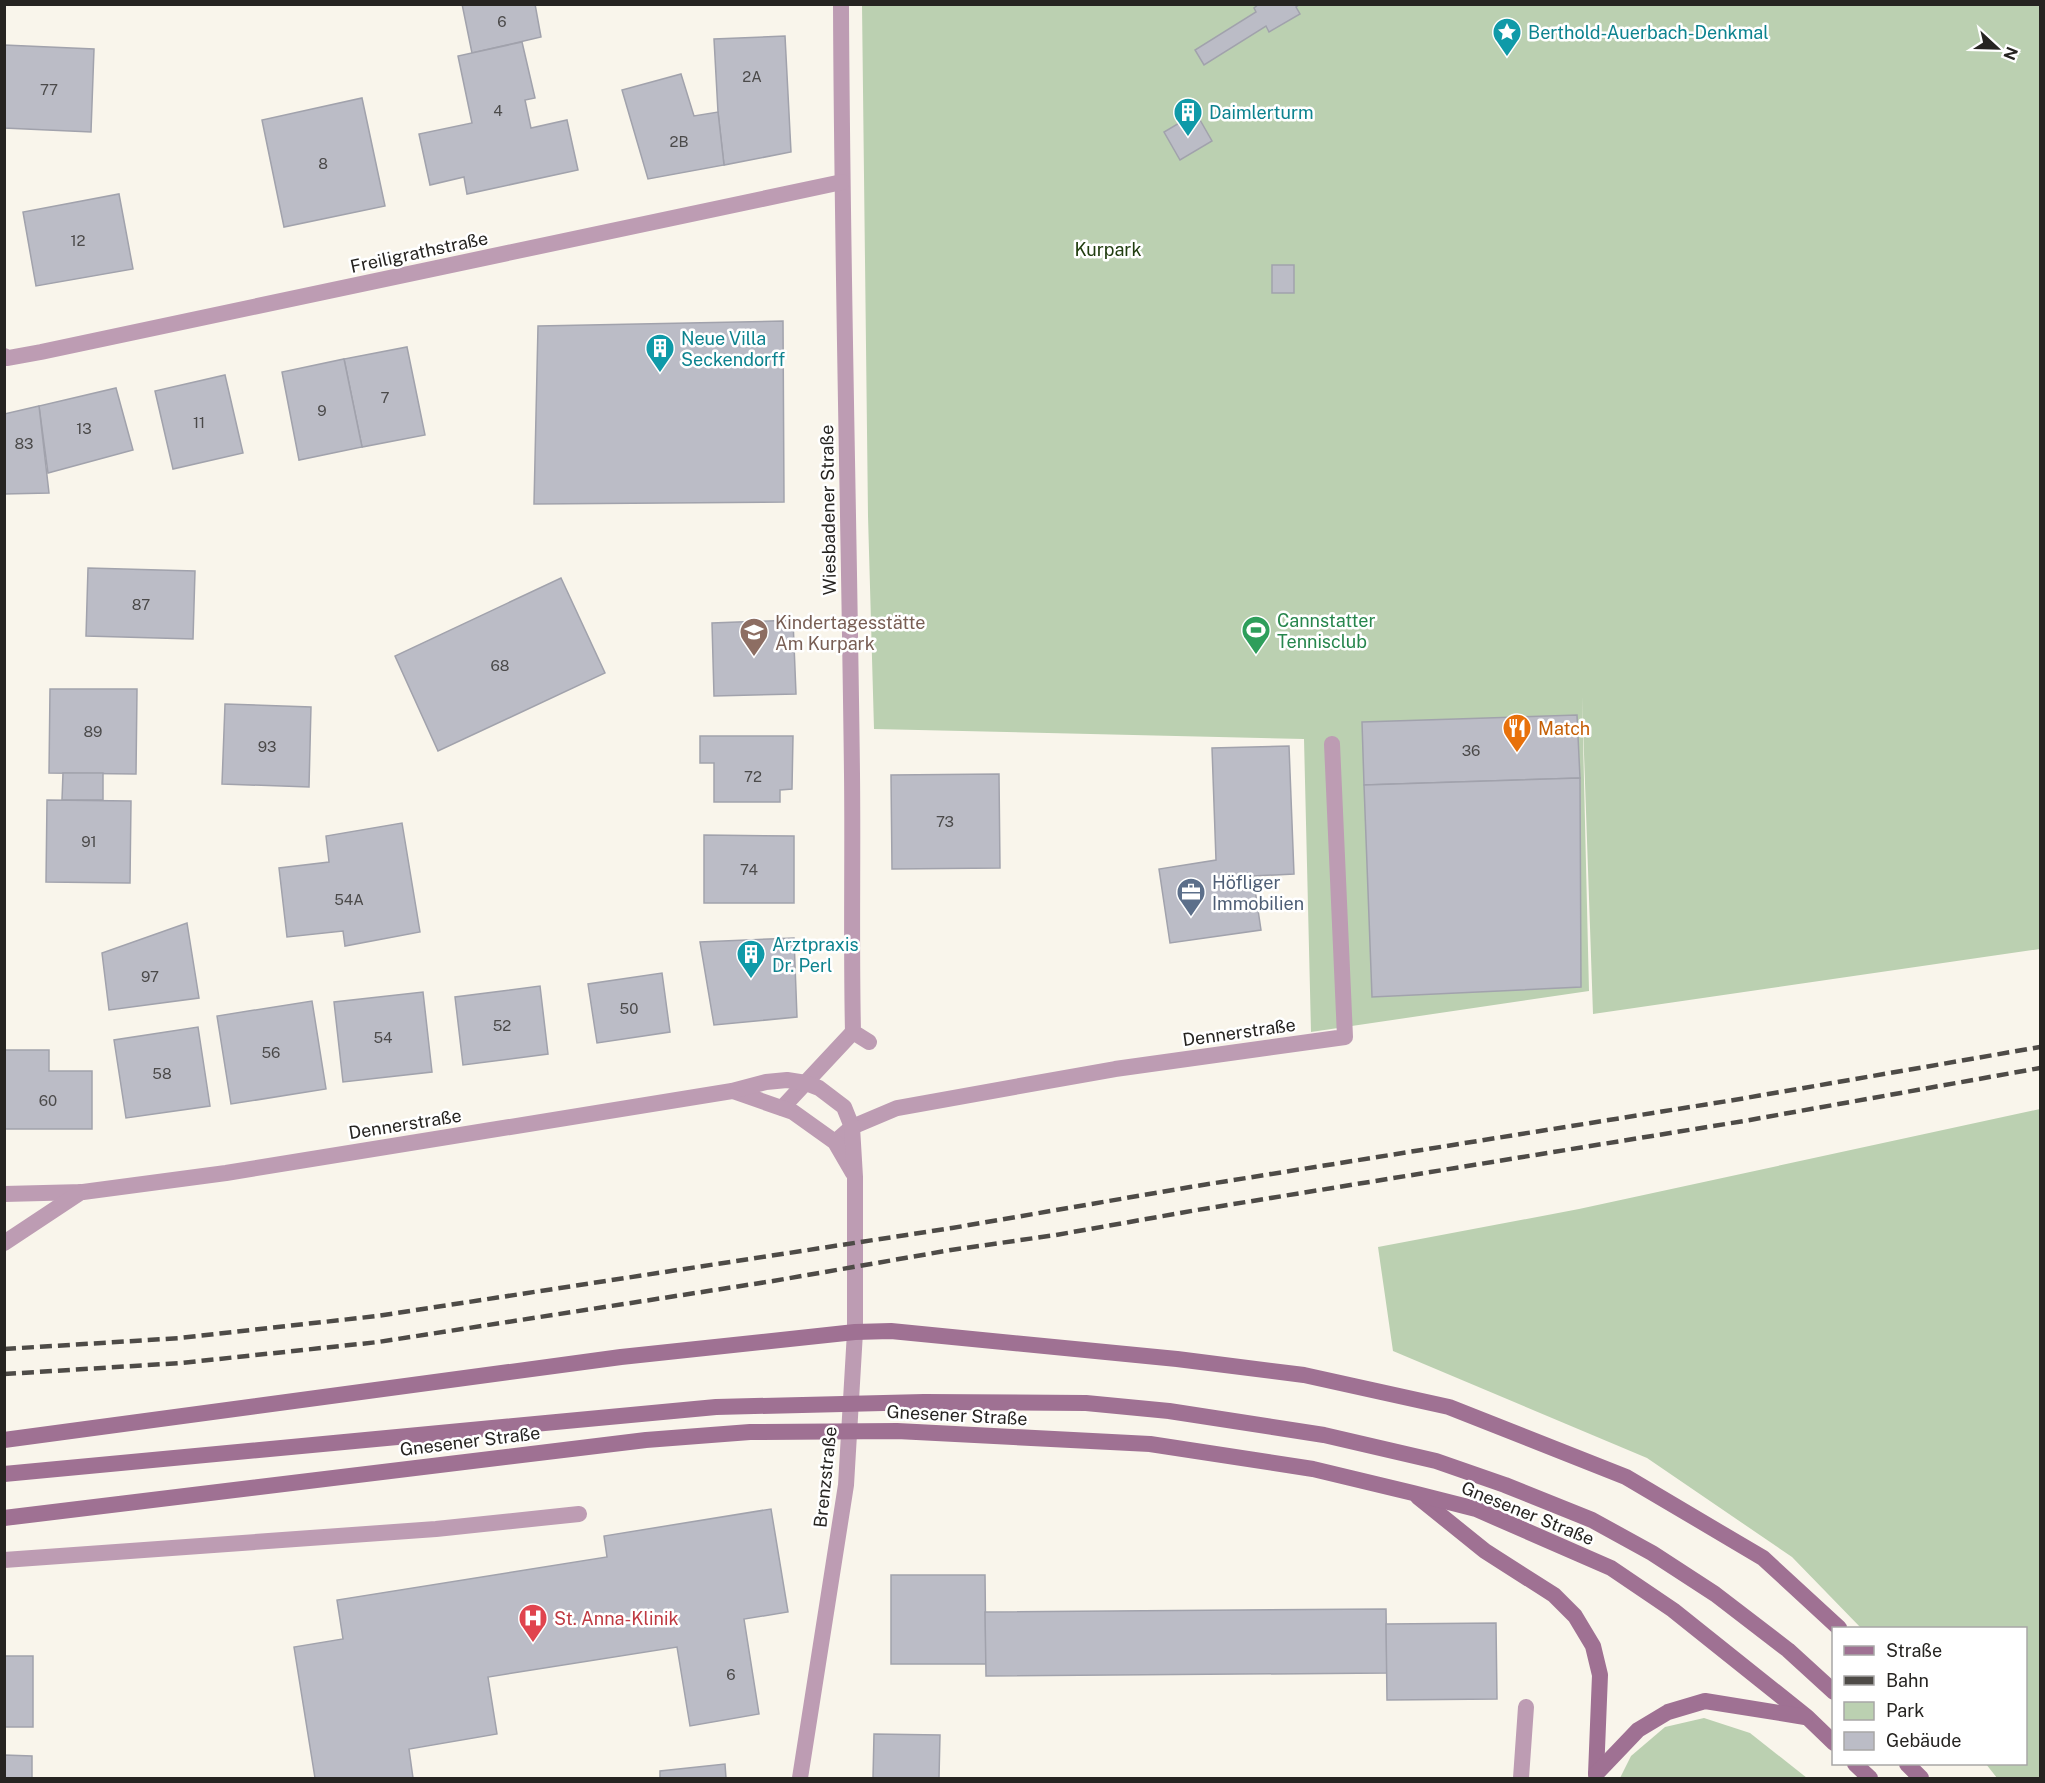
<svg xmlns="http://www.w3.org/2000/svg" width="2045" height="1783" font-family="'Public Sans',sans-serif">
<style>
.green{fill:#bbd0b1}
.building{fill:#bbbcc6;stroke:#a1a2ac;stroke-width:1.5}
.lines{fill:none;stroke-linecap:round;stroke-linejoin:round}
.service{stroke:#bd9cb3;stroke-width:16}
.minor{stroke:#bd9cb3;stroke-width:16}
.secondary{stroke:#9f7193;stroke-width:16}
.rail{stroke:#4e4b47;stroke-width:4.5;stroke-dasharray:12 6;stroke-linecap:butt}
.labels{text-anchor:middle;dominant-baseline:central;stroke-width:5;stroke-linejoin:round;paint-order:stroke}
.number-label{font-size:15px;fill:#4b4a4a}
.culture-label{font-size:18px;fill:#0d838f;stroke:#fff;text-anchor:start}
.park-label{font-size:18px;fill:#203d0f;stroke:#fff}
.street-label{font-size:18px;fill:#262421;stroke:#fff}
.leisure-label{font-size:18px;fill:#27864d;stroke:#fff;text-anchor:start}
.education-label{font-size:18px;fill:#785e54;stroke:#fff;text-anchor:start}
.food-label{font-size:18px;fill:#c56008;stroke:#fff;text-anchor:start}
.service-label{font-size:18px;fill:#4e5e75;stroke:#fff;text-anchor:start}
.health-label{font-size:18px;fill:#be3a42;stroke:#fff;text-anchor:start}
</style>
<rect width="100%" height="100%" fill="#f9f5eb"/>
<g class="green">
<polygon points="862,5 2040,5 2040,949 1593,1014 1582,696 1589,991 1311,1032 1304,739 874,729 868,516"/>
<polygon points="2040,1109 2040,1778 1997,1778 1986,1764 2026,1764 2026,1628 1861,1628 1792,1557 1647,1458 1393,1351 1378,1247 1579,1209"/>
<polygon points="1704,1718 1750,1733 1807,1778 1620,1778 1631,1756 1665,1727"/>
</g>
<g class="building">
<polygon points="462,4 535,4 541,37 472,53"/>
<polygon points="1259,4 1300,4 1296,7 1300,14 1269,32 1266,26 1204,65 1195,50 1256,12 1254,8"/>
<polygon points="785,36 791,152 724,165 718,112 714,39"/>
<polygon points="522,42 535,98 525,100 531,128 567,120 578,170 467,194 464,177 430,185 419,134 472,123 458,56"/>
<polygon points="4,45 94,49 91,132 4,128"/>
<polygon points="681,74 694,116 718,112 724,165 648,179 622,90"/>
<polygon points="362,98 385,206 284,227 262,120"/>
<polygon points="1196,113 1212,141 1180,160 1164,132"/>
<polygon points="119,194 133,269 36,286 23,212"/>
<rect x="1272" y="265" width="22" height="28"/>
<polygon points="783,321 784,502 534,504 538,326"/>
<polygon points="407,347 425,435 362,447 344,359"/>
<polygon points="344,359 362,447 299,460 282,372"/>
<polygon points="225,375 243,453 173,469 155,391"/>
<polygon points="116,388 133,450 48,473 39,406"/>
<polygon points="39,406 49,493 4,494 4,414"/>
<polygon points="88,568 195,571 193,639 86,636"/>
<polygon points="561,578 605,673 438,751 395,656"/>
<polygon points="793,620 796,694 714,696 712,623"/>
<polygon points="50,689 137,689 136,774 49,773"/>
<polygon points="225,704 311,707 309,787 222,784"/>
<polygon points="1577,715 1580,778 1364,785 1362,722"/>
<polygon points="700,736 793,736 792,789 780,790 780,802 714,802 714,763 700,763"/>
<polygon points="1289,746 1294,874 1253,876 1261,930 1170,943 1159,869 1216,860 1212,748"/>
<polygon points="63,773 103,773 103,800 62,800"/>
<polygon points="999,774 1000,868 892,869 891,775"/>
<polygon points="1580,778 1581,987 1372,997 1364,785"/>
<polygon points="47,800 131,801 130,883 46,882"/>
<polygon points="402,823 420,932 345,946 343,931 287,937 279,868 329,862 326,836"/>
<polygon points="704,835 794,836 794,903 704,903"/>
<polygon points="187,923 199,998 109,1010 102,953"/>
<polygon points="794,938 797,1017 714,1025 700,942"/>
<polygon points="662,973 670,1032 597,1043 588,984"/>
<polygon points="540,986 548,1054 463,1065 455,997"/>
<polygon points="423,992 432,1072 343,1082 334,1002"/>
<polygon points="312,1001 326,1089 231,1104 217,1016"/>
<polygon points="198,1027 210,1106 126,1118 114,1040"/>
<polygon points="4,1050 49,1050 49,1071 92,1071 92,1129 4,1129"/>
<polygon points="771,1509 788,1612 744,1619 759,1714 690,1726 677,1647 488,1677 497,1734 409,1749 413,1778 315,1778 294,1647 343,1639 337,1600 607,1557 604,1536"/>
<polygon points="891,1575 985,1575 986,1664 891,1664"/>
<polygon points="1386,1609 1387,1673 986,1676 985,1612"/>
<polygon points="1496,1623 1497,1699 1387,1700 1386,1624"/>
<rect x="4" y="1656" width="29" height="71"/>
<polygon points="874,1734 940,1735 939,1778 873,1778"/>
<polygon points="4,1755 32,1756 32,1778 4,1778"/>
<polygon points="725,1764 726,1778 660,1778 660,1771"/>
</g>
<g class="lines">
<g class="service">
<polyline points="782,1108 853,1032"/>
<polyline points="835,1142 852,1127 897,1108 1115,1069 1345,1037 1332,744"/>
<polyline points="4,1560 436,1529 579,1514"/>
<polyline points="1521,1778 1526,1707"/>
</g>
<g class="minor">
<path d="M841,4C842,261 849,518 852,774C853,860 851,946 853,1032L869,1042"/>
<polyline points="4,356 8,358 41,352 842,182"/>
<polyline points="733,1091 793,1112 835,1142 853,1173"/>
<polyline points="4,1194 83,1192 226,1173 732,1091 766,1082 787,1080 806,1083 819,1088 844,1107 852,1127 855,1177 855,1332 846,1485 800,1778"/>
<polyline points="4,1243 81,1192"/>
</g>
<g class="secondary">
<polyline points="4,1440 621,1357 855,1332 891,1331 1177,1359 1304,1375 1449,1407 1626,1477 1763,1558 1839,1628"/>
<polyline points="4,1474 716,1407 924,1402 1086,1403 1169,1411 1324,1435 1436,1461 1505,1485 1592,1520 1652,1553 1715,1594 1788,1650 1834,1692"/>
<polyline points="1418,1497 1485,1551 1554,1595 1575,1616 1593,1646 1600,1675 1596,1774"/>
<polyline points="4,1518 646,1440 750,1432 897,1431 1150,1444 1313,1469 1413,1493 1476,1509 1611,1568 1673,1610 1807,1717 1834,1743"/>
<polyline points="1855,1764 1870,1778"/>
<polyline points="1907,1764 1921,1778"/>
<polyline points="1596,1774 1638,1730 1668,1712 1705,1701 1805,1717"/>
</g>
<g class="rail">
<polyline points="4,1349 180,1338 377,1316 952,1228 1190,1187 1734,1100 2040,1047"/>
<polyline points="4,1374 181,1363 378,1342 773,1281 951,1250 1056,1235 1197,1210 1744,1121 2040,1068"/>
</g>
</g>
<defs>
<g id="sight-pin" transform="scale(1.5)"><path d="M0 17L-7.5 6A9.5 9.5 0 1 1 7.5 6Z" fill="#0f9aa8" stroke="#fff"/><path d="M0-6L1.8-2.2L6-1.7L2.9 1.2L3.7 5.4L0 3.3L-3.7 5.4L-2.9 1.2L-6-1.7L-1.8-2.2Z" fill="#fff"/></g>
<g id="building-pin" transform="scale(1.5)"><path d="M0 17L-7.5 6A9.5 9.5 0 1 1 7.5 6Z" fill="#0f9aa8" stroke="#fff"/><path d="M-4-6H4V6H1V3H-1V6H-4ZM-2.5-4.3h1.7v1.8h-1.7ZM.8-4.3h1.7v1.8H.8ZM-2.5-1h1.7V.8h-1.7ZM.8-1h1.7V.8H.8Z" fill="#fff"/></g>
<g id="stadium-pin" transform="scale(1.5)"><path d="M0 17L-7.5 6A9.5 9.5 0 1 1 7.5 6Z" fill="#2e9e5b" stroke="#fff"/><path d="M0-5a6.5 5 0 1 0 0 10a6.5 5 0 1 0 0-10ZM-3.5-1.8h7v3.6h-7Z" fill="#fff"/></g>
<g id="school-pin" transform="scale(1.5)"><path d="M0 17L-7.5 6A9.5 9.5 0 1 1 7.5 6Z" fill="#8d6e63" stroke="#fff"/><path d="M0-5L7-2L0 1L-7-2ZM-4 1L0 2.5L4 1V4Q0 6-4 4Z" fill="#fff"/></g>
<g id="restaurant-pin" transform="scale(1.5)"><path d="M0 17L-7.5 6A9.5 9.5 0 1 1 7.5 6Z" fill="#e8710a" stroke="#fff"/><path d="M-5-6h1v4h1v-4h1v4h1v-4h1v5L-1.5 .5V6h-2V.5L-5-1ZM5-6V6H3V1.5H1.5Q1.5-4 5-6Z" fill="#fff"/></g>
<g id="office-pin" transform="scale(1.5)"><path d="M0 17L-7.5 6A9.5 9.5 0 1 1 7.5 6Z" fill="#5c6f8a" stroke="#fff"/><path d="M-6-3h4V-5.5h4V-3h4V5H-6ZM-1-4.5V-3h2v-1.5ZM-6 0V1H6V0Z" fill="#fff"/></g>
<g id="hospital-pin" transform="scale(1.5)"><path d="M0 17L-7.5 6A9.5 9.5 0 1 1 7.5 6Z" fill="#e0444e" stroke="#fff"/><path d="M-5-5h3v3.5h4V-5h3V5h-3V1.5h-4V5h-3Z" fill="#fff"/></g>
</defs>
<g fill-rule="evenodd">
<use href="#sight-pin" x="1507" y="32"/>
<use href="#building-pin" x="1188" y="112"/>
<use href="#building-pin" x="660" y="348"/>
<use href="#stadium-pin" x="1256" y="630"/>
<use href="#school-pin" x="754" y="632"/>
<use href="#restaurant-pin" x="1517" y="728"/>
<use href="#office-pin" x="1191" y="892"/>
<use href="#building-pin" x="751" y="954"/>
<use href="#hospital-pin" x="533" y="1618"/>
</g>
<g class="labels">
<g class="number-label">
<text x="502" y="21">6</text>
<text x="752" y="76">2A</text>
<text x="49" y="89">77</text>
<text x="498" y="110">4</text>
<text x="679" y="141">2B</text>
<text x="323" y="163">8</text>
<text x="78" y="240">12</text>
<text x="385" y="397">7</text>
<text x="322" y="410">9</text>
<text x="199" y="422">11</text>
<text x="84" y="428">13</text>
<text x="24" y="443">83</text>
<text x="141" y="604">87</text>
<text x="500" y="665">68</text>
<text x="93" y="731">89</text>
<text x="267" y="746">93</text>
<text x="1471" y="750">36</text>
<text x="753" y="776">72</text>
<text x="945" y="821">73</text>
<text x="89" y="841">91</text>
<text x="749" y="869">74</text>
<text x="349" y="899">54A</text>
<text x="150" y="976">97</text>
<text x="629" y="1008">50</text>
<text x="502" y="1025">52</text>
<text x="383" y="1037">54</text>
<text x="271" y="1052">56</text>
<text x="162" y="1073">58</text>
<text x="48" y="1100">60</text>
<text x="731" y="1674">6</text>
</g>
<g class="culture-label">
<text x="1528" y="32">Berthold-Auerbach-Denkmal</text>
<text x="1209" y="112">Daimlerturm</text>
<text x="681" y="338">Neue Villa<tspan x="681" dy="21">Seckendorff</tspan></text>
<text x="772" y="944">Arztpraxis<tspan x="772" dy="21">Dr. Perl</tspan></text>
</g>
<g class="park-label">
<text x="1108" y="249">Kurpark</text>
</g>
<g class="street-label">
<text transform="translate(419 252) rotate(-12)">Freiligrathstraße</text>
<text transform="translate(828 510) rotate(-91)">Wiesbadener Straße</text>
<text transform="translate(1239 1032) rotate(-8)">Dennerstraße</text>
<text transform="translate(405 1124) rotate(-9)">Dennerstraße</text>
<text transform="translate(957 1415) rotate(3)">Gnesener Straße</text>
<text transform="translate(470 1441) rotate(-7)">Gnesener Straße</text>
<text transform="translate(825 1477) rotate(-84)">Brenzstraße</text>
<text transform="translate(1528 1513) rotate(22)">Gnesener Straße</text>
</g>
<g class="leisure-label">
<text x="1277" y="620">Cannstatter<tspan x="1277" dy="21">Tennisclub</tspan></text>
</g>
<g class="education-label">
<text x="775" y="622">Kindertagesstätte<tspan x="775" dy="21">Am Kurpark</tspan></text>
</g>
<g class="food-label">
<text x="1538" y="728">Match</text>
</g>
<g class="service-label">
<text x="1212" y="882">Höfliger<tspan x="1212" dy="21">Immobilien</tspan></text>
</g>
<g class="health-label">
<text x="554" y="1618">St. Anna-Klinik</text>
</g>
</g>
<rect width="2045" height="1783" fill="none" stroke="#262421" stroke-width="12"/>
<rect x="1832" y="1627" width="195" height="138" fill="#ffffff" stroke="#a8a7a6" stroke-width="1.5"/>
<rect x="1844" y="1646" width="30" height="9" fill="#9f7193" stroke="#a8a7a6" stroke-width="1.5"/>
<text x="1886" y="1657" font-size="18" fill="#262421">Straße</text>
<rect x="1844" y="1676" width="30" height="9" fill="#4e4b47" stroke="#a8a7a6" stroke-width="1.5"/>
<text x="1886" y="1687" font-size="18" fill="#262421">Bahn</text>
<rect x="1844" y="1702" width="30" height="18" fill="#bbd0b1" stroke="#a8a7a6" stroke-width="1.5"/>
<text x="1886" y="1717" font-size="18" fill="#262421">Park</text>
<rect x="1844" y="1732" width="30" height="18" fill="#bbbcc6" stroke="#a8a7a6" stroke-width="1.5"/>
<text x="1886" y="1747" font-size="18" fill="#262421">Gebäude</text>
<g transform="translate(1997 48) rotate(112)" stroke="#ffffff" stroke-width="4.5" paint-order="stroke">
<path d="M0-4.5L10 22L0 15L-10 22Z" fill="#262421"/>
<text y="-9" font-size="16" font-weight="bold" text-anchor="middle" fill="#262421">N</text>
</g>
</svg>
